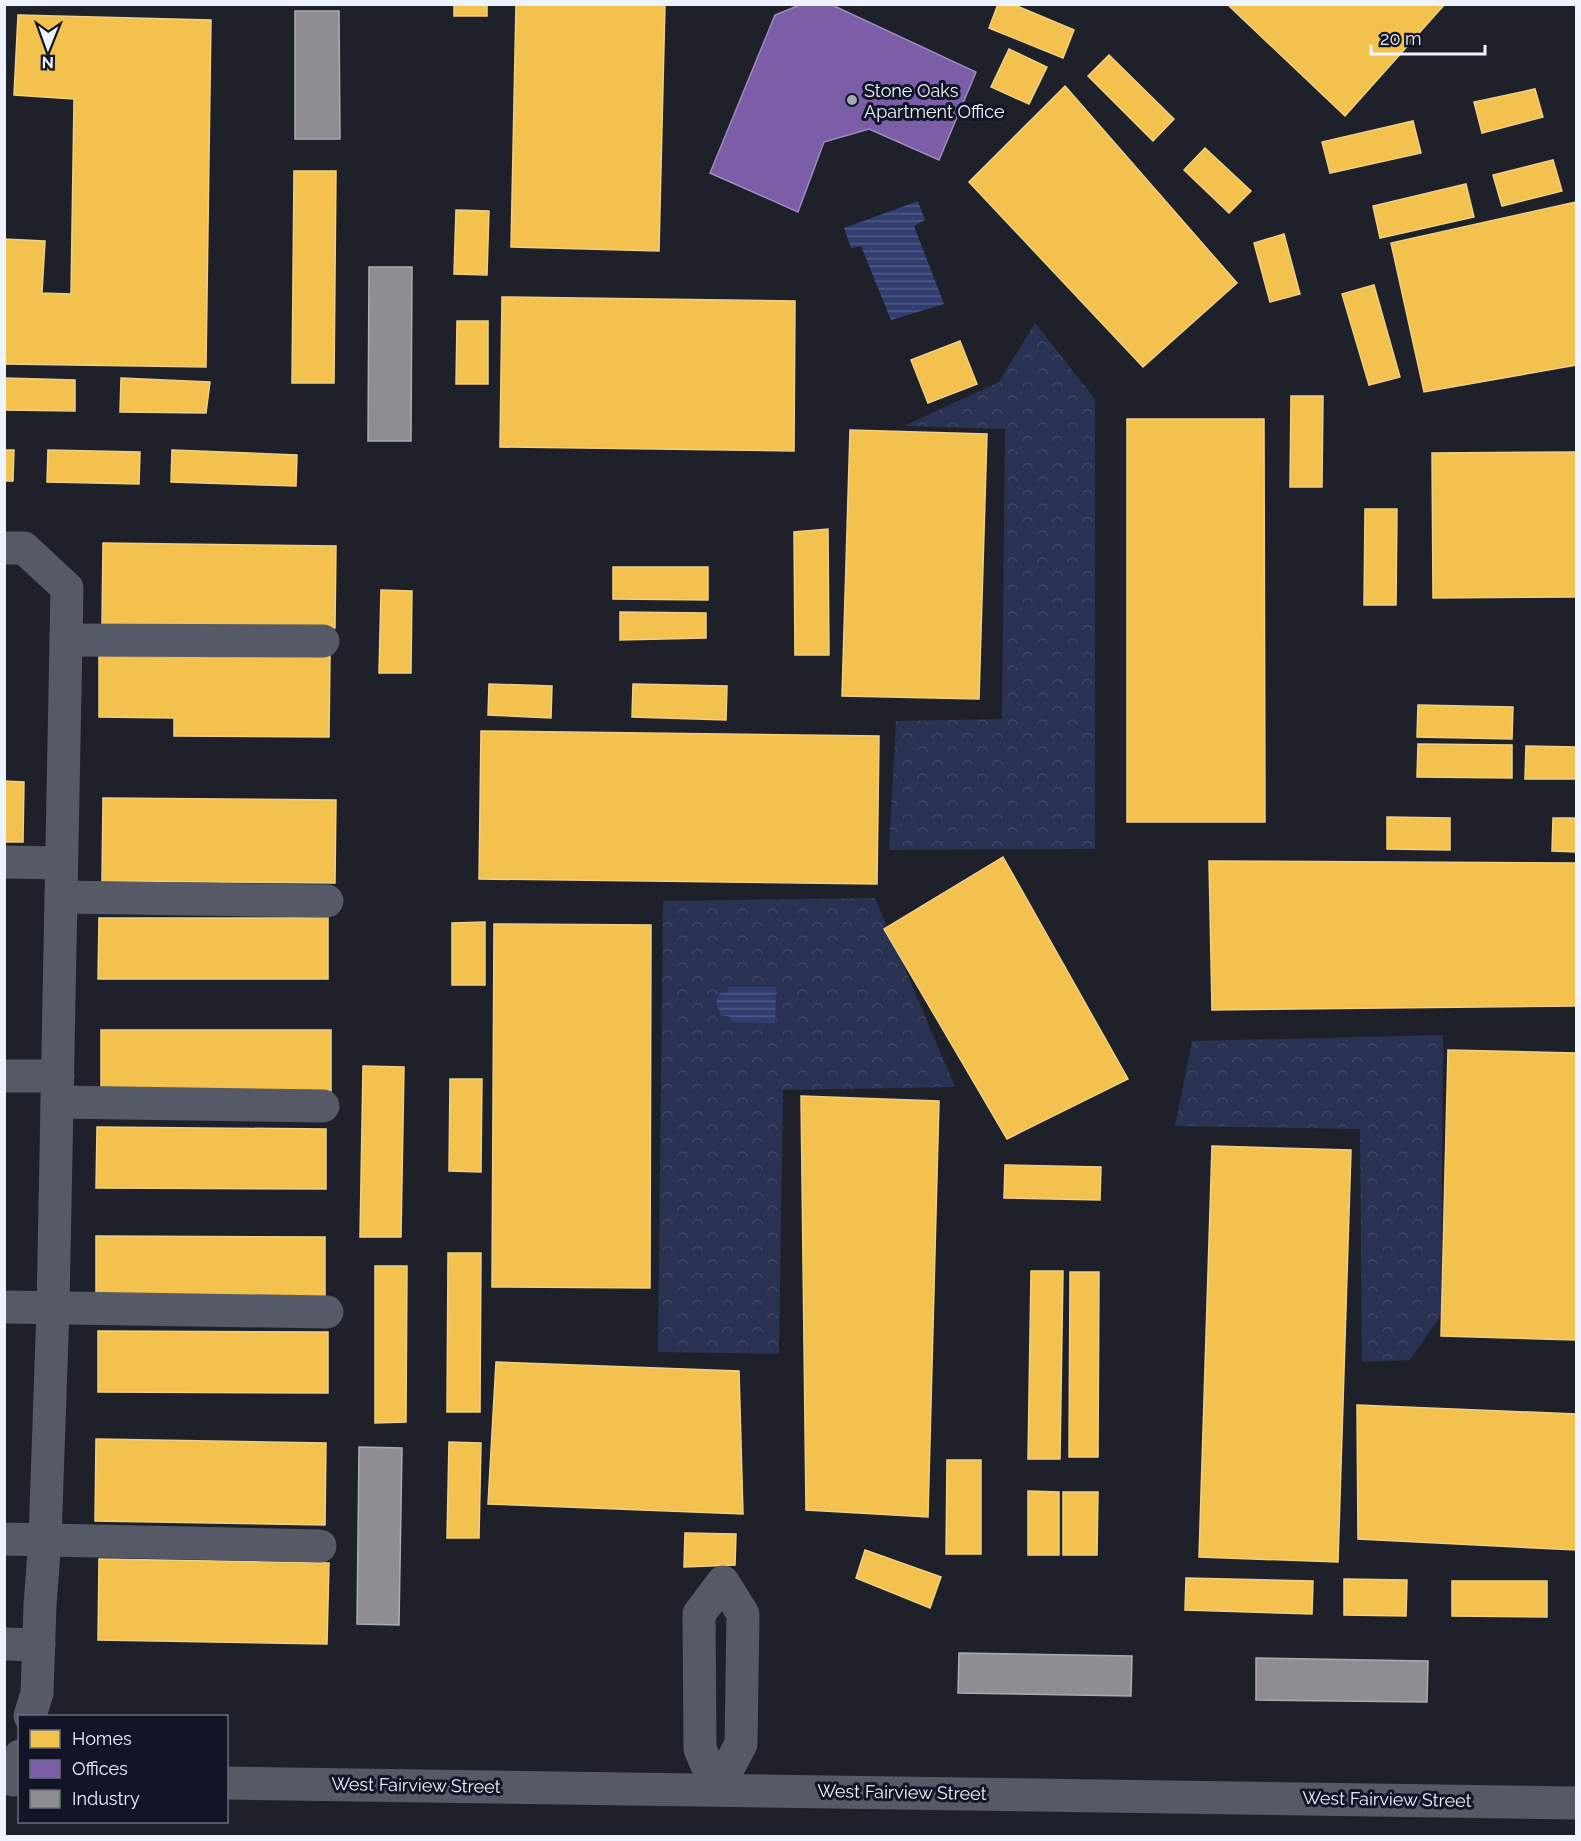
<svg xmlns="http://www.w3.org/2000/svg" width="1581" height="1841" font-family="Raleway,sans-serif">
<style>
.forest{fill:url(#forest-crowns)}
.water{fill:url(#water-rules)}
.homes{fill:#f2c14e;stroke:#f1d083;stroke-width:1.5}
.offices{fill:#7b5ea7;stroke:#9e8bc1;stroke-width:1.5}
.industry{fill:#8d8d92;stroke:#aaacb3;stroke-width:1.5}
.lines{fill:none;stroke-linecap:round;stroke-linejoin:round}
.minor{stroke:#565966;stroke-width:33}
.poi-dot{fill:#a6aab4;stroke:#111525;stroke-width:2}
.labels{text-anchor:middle;dominant-baseline:central;stroke-width:6;stroke-linejoin:round;paint-order:stroke}
.poi-label{font-size:18px;fill:#eff3ff;stroke:#111525;text-anchor:start}
.street-label{font-size:18px;fill:#eff3ff;stroke:#111525}
</style>
<defs>
<pattern id="forest-crowns" width="20" height="18" patternUnits="userSpaceOnUse" patternTransform="scale(1.5)"><rect width="20" height="18" fill="#2a3253"/><path d="M2 6a3 3 0 1 1 6 0M12 15a3 3 0 1 1 6 0" fill="none" stroke="#3f4664"/></pattern>
<pattern id="water-rules" width="6" height="5" patternUnits="userSpaceOnUse" patternTransform="scale(1.5)"><rect width="6" height="5" fill="#333e70"/><path d="M0 2.5h6" fill="none" stroke="#515a85"/></pattern>
</defs>
<rect width="100%" height="100%" fill="#1e212a"/>
<g class="forest">
<polygon points="1035,323 1095,399 1095,849 889,850 896,721 1002,719 1005,429 904,426 999,382"/>
<polygon points="875,898 955,1087 783,1090 779,1354 658,1352 663,901"/>
<polygon points="1443,1035 1441,1315 1410,1360 1362,1362 1360,1129 1175,1126 1192,1041"/>
</g>
<g class="water">
<polygon points="918,201 925,220 914,226 944,304 891,320 861,246 851,248 844,228"/>
<polygon points="728,987 776,987 775,1023 731,1022 731,1017 721,1015 716,1003 720,993 728,992"/>
</g>
<g class="homes">
<rect x="454" y="4" width="33" height="12"/>
<polygon points="516,4 665,4 659,251 511,247"/>
<polygon points="998,4 1012,4 1074,30 1063,58 989,28"/>
<polygon points="1227,4 1445,4 1345,116"/>
<polygon points="18,15 211,20 206,367 4,364 4,239 45,241 42,293 71,294 74,99 14,95"/>
<polygon points="1009,49 1047,67 1029,104 991,87"/>
<polygon points="1109,55 1174,119 1153,141 1088,76"/>
<polygon points="1065,86 1237,283 1143,367 969,182"/>
<polygon points="1535,89 1543,117 1482,133 1474,102"/>
<polygon points="1413,121 1421,153 1330,173 1322,142"/>
<polygon points="1205,148 1251,191 1229,213 1184,170"/>
<polygon points="1553,160 1562,191 1502,206 1493,175"/>
<polygon points="294,171 336,171 334,383 292,383"/>
<polygon points="1466,184 1474,217 1380,238 1373,206"/>
<polygon points="1576,202 1576,365 1424,392 1391,243"/>
<polygon points="456,210 489,211 487,275 454,274"/>
<polygon points="1284,234 1300,294 1270,302 1254,243"/>
<polygon points="1374,285 1400,377 1369,385 1342,294"/>
<polygon points="502,297 795,301 794,451 500,447"/>
<polygon points="457,321 488,321 488,384 456,384"/>
<polygon points="960,341 977,384 928,403 911,360"/>
<polygon points="4,378 75,380 75,411 4,410"/>
<polygon points="121,378 210,382 206,413 120,412"/>
<polygon points="1291,396 1323,396 1322,487 1290,487"/>
<polygon points="1127,419 1264,419 1265,822 1127,822"/>
<polygon points="850,430 987,434 979,699 842,696"/>
<polygon points="4,450 14,450 13,481 4,481"/>
<polygon points="48,450 140,452 139,484 47,482"/>
<polygon points="172,450 297,455 296,486 171,482"/>
<polygon points="1576,452 1576,597 1433,598 1432,453"/>
<polygon points="1365,509 1397,509 1396,605 1364,605"/>
<polygon points="828,529 829,655 795,655 794,532"/>
<polygon points="103,543 336,546 335,628 102,625"/>
<polygon points="613,567 708,567 708,600 613,599"/>
<polygon points="381,590 412,591 411,673 379,673"/>
<polygon points="620,612 706,613 706,638 620,640"/>
<polygon points="99,654 330,656 329,737 174,736 174,718 99,717"/>
<polygon points="489,684 552,686 551,718 488,715"/>
<polygon points="633,684 727,686 726,720 632,717"/>
<polygon points="1418,705 1513,707 1512,739 1417,737"/>
<polygon points="481,731 879,736 877,884 479,879"/>
<polygon points="1418,744 1512,745 1512,778 1417,777"/>
<polygon points="1526,746 1576,747 1576,779 1525,779"/>
<polygon points="4,781 24,782 23,842 4,842"/>
<polygon points="103,798 336,800 335,883 102,881"/>
<polygon points="1387,817 1450,818 1450,850 1387,849"/>
<polygon points="1553,818 1576,818 1576,852 1552,851"/>
<polygon points="1003,857 1128,1079 1007,1139 884,929"/>
<polygon points="1209,861 1576,863 1576,1006 1212,1010"/>
<polygon points="99,918 328,918 328,979 98,979"/>
<polygon points="485,922 485,985 452,985 452,923"/>
<polygon points="494,924 651,925 650,1288 492,1287"/>
<polygon points="101,1030 331,1030 331,1091 101,1090"/>
<polygon points="1448,1050 1576,1053 1576,1340 1441,1336"/>
<polygon points="363,1066 404,1067 401,1237 360,1237"/>
<polygon points="450,1079 482,1079 481,1172 449,1171"/>
<polygon points="801,1096 939,1101 928,1517 806,1510"/>
<polygon points="97,1127 326,1129 326,1189 96,1188"/>
<polygon points="1212,1146 1351,1150 1338,1562 1199,1557"/>
<polygon points="1005,1165 1101,1167 1100,1200 1004,1198"/>
<polygon points="96,1236 325,1237 325,1298 96,1297"/>
<polygon points="448,1253 481,1253 480,1412 447,1412"/>
<polygon points="375,1266 407,1266 406,1422 375,1423"/>
<polygon points="1031,1271 1063,1271 1060,1459 1028,1459"/>
<polygon points="1070,1272 1099,1272 1098,1457 1069,1457"/>
<polygon points="98,1331 328,1332 328,1393 98,1392"/>
<polygon points="496,1362 739,1371 743,1514 488,1504"/>
<polygon points="1357,1405 1576,1414 1576,1550 1358,1539"/>
<polygon points="96,1439 326,1443 325,1525 95,1521"/>
<polygon points="449,1442 481,1443 479,1538 447,1538"/>
<polygon points="947,1460 981,1460 981,1554 946,1554"/>
<polygon points="1028,1491 1059,1492 1059,1555 1028,1555"/>
<polygon points="1063,1492 1098,1492 1097,1555 1063,1555"/>
<polygon points="685,1533 736,1534 735,1565 684,1567"/>
<polygon points="865,1550 941,1577 930,1608 856,1578"/>
<polygon points="99,1559 329,1563 327,1644 98,1640"/>
<polygon points="1186,1578 1313,1581 1312,1614 1185,1610"/>
<polygon points="1344,1579 1407,1580 1406,1616 1344,1615"/>
<polygon points="1452,1581 1547,1581 1547,1617 1452,1616"/>
</g>
<polygon class="offices" points="802,4 830,4 976,72 939,160 869,129 824,142 798,212 710,173 775,15"/>
<g class="industry">
<polygon points="295,11 339,11 340,139 295,139"/>
<polygon points="369,267 412,267 411,441 368,441"/>
<polygon points="359,1447 402,1448 399,1625 357,1624"/>
<polygon points="959,1653 1132,1656 1131,1696 958,1693"/>
<polygon points="1256,1658 1428,1661 1427,1702 1256,1700"/>
</g>
<g class="lines">
<g class="minor">
<polyline points="4,548 24,548 67,588 53,1308 45,1539 40,1605 37,1693 30,1716"/>
<polyline points="66,640 323,641"/>
<polyline points="4,862 61,863"/>
<polyline points="61,897 327,901"/>
<polyline points="4,1076 58,1076"/>
<polyline points="57,1102 323,1106"/>
<polyline points="4,1307 327,1312"/>
<polyline points="4,1539 320,1546"/>
<polygon points="723,1582 743,1614 741,1744 717,1789 700,1749 699,1614"/>
<polyline points="4,1644 39,1645"/>
<polyline points="13,1780 20,1756"/>
<polyline points="226,1783 1576,1803"/>
</g>
</g>
<circle class="poi-dot" cx="852" cy="100" r="6"/>
<g class="labels">
<g class="poi-label">
<text x="864" y="90">Stone Oaks<tspan x="864" dy="21">Apartment Office</tspan></text>
</g>
<g class="street-label">
<text transform="translate(416 1785) rotate(1)">West Fairview Street</text>
<text transform="translate(902 1792) rotate(1)">West Fairview Street</text>
<text transform="translate(1387 1799) rotate(1)">West Fairview Street</text>
</g>
</g>
<rect width="1581" height="1841" fill="none" stroke="#eff3ff" stroke-width="12"/>
<rect x="18" y="1715" width="210" height="108" fill="#111525" stroke="#6a6e7c" stroke-width="1.5"/>
<rect x="30" y="1730" width="30" height="18" fill="#f2c14e" stroke="#6a6e7c" stroke-width="1.5"/>
<text x="72" y="1745" font-size="18" fill="#eff3ff">Homes</text>
<rect x="30" y="1760" width="30" height="18" fill="#7b5ea7" stroke="#6a6e7c" stroke-width="1.5"/>
<text x="72" y="1775" font-size="18" fill="#eff3ff">Offices</text>
<rect x="30" y="1790" width="30" height="18" fill="#8d8d92" stroke="#6a6e7c" stroke-width="1.5"/>
<text x="72" y="1805" font-size="18" fill="#eff3ff">Industry</text>
<g transform="translate(48 48) rotate(181)" stroke="#111525" stroke-width="4.5" paint-order="stroke">
<path d="M0-4.5L10 22L0 15L-10 22Z" fill="#eff3ff"/>
<text y="-9" font-size="16" font-weight="bold" text-anchor="middle" fill="#eff3ff">N</text>
</g>
<path d="M1371 45v9h114v-9" fill="none" stroke="#eff3ff" stroke-width="3"/>
<text x="1380" y="45" font-size="18" fill="#eff3ff" stroke="#111525" stroke-width="4.5" paint-order="stroke">20 m</text>
</svg>
